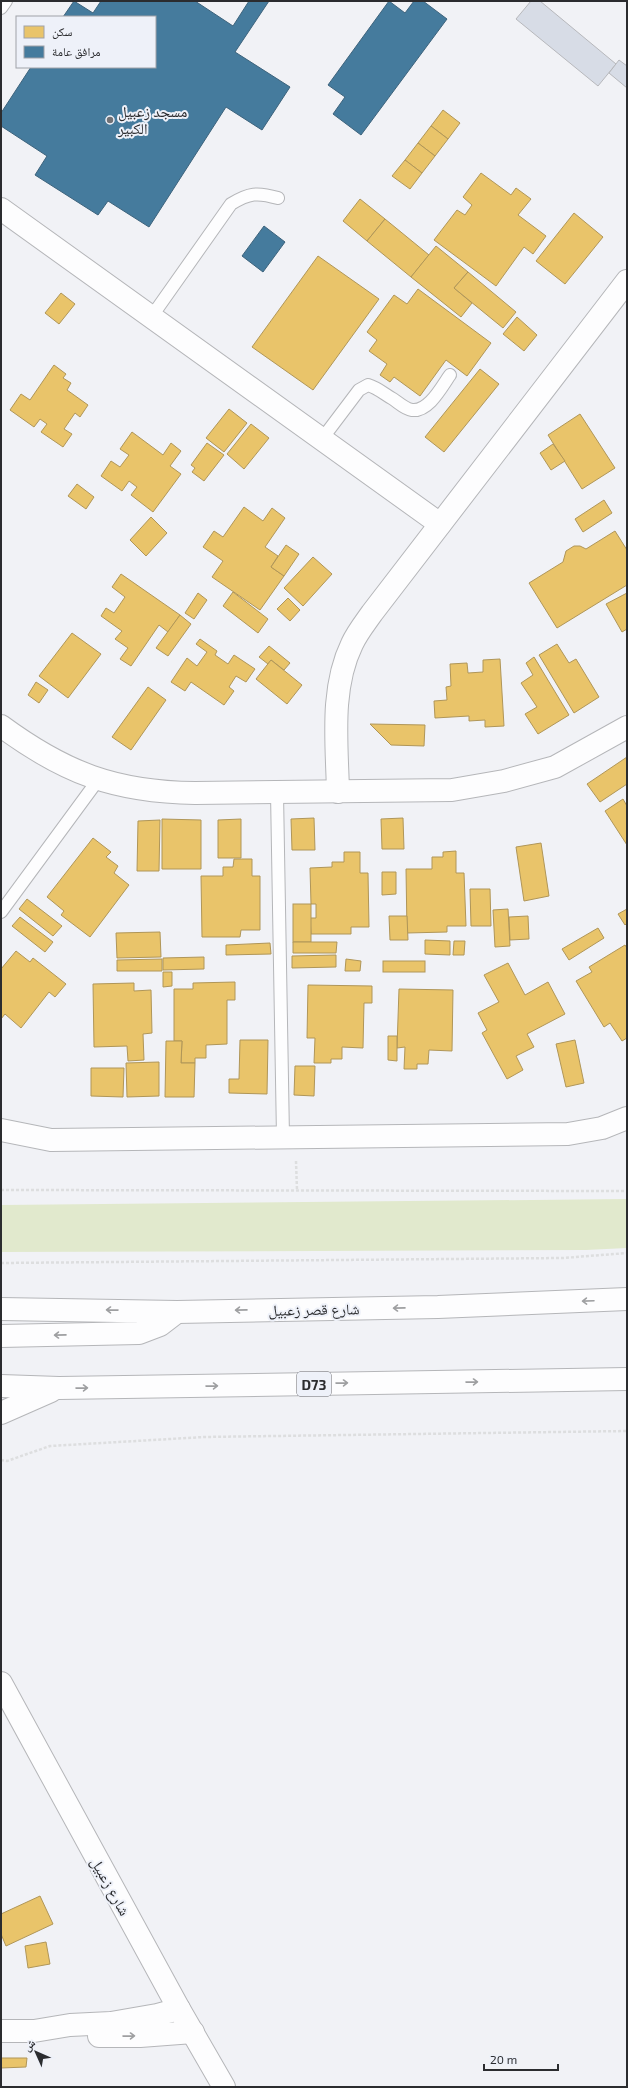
<svg xmlns="http://www.w3.org/2000/svg" width="628" height="2088" font-family="'Exo 2','Noto Naskh Arabic',sans-serif">
<style>
.green{fill:#e1e9cd}
.homes{fill:#e9c46a;stroke:#b09658}
.public{fill:#457b9d;stroke:#3d637c}
.building{fill:#d7dce6;stroke:#b7b8bc}
.lines{fill:none;stroke-linecap:round;stroke-linejoin:round}
.lane-casing{stroke:#b5b6b9;stroke-width:14}
.street-casing{stroke:#b5b6b9;stroke-width:24}
.secondary-casing{stroke:#b5b6b9;stroke-width:24}
.primary-casing{stroke:#b5b6b9;stroke-width:24}
.path{stroke:#dddedf;stroke-width:2.5;stroke-dasharray:3 2;stroke-linecap:butt}
.lane{stroke:#fdfdfe;stroke-width:12}
.street{stroke:#fdfdfe;stroke-width:22}
.secondary{stroke:#fdfdfe;stroke-width:22}
.primary{stroke:#fdfdfe;stroke-width:22}
.oneway{stroke:#9e9fa1}
.poi-dot{fill:#707175;stroke:#eef1f9;stroke-width:1.5}
.labels{text-anchor:middle;dominant-baseline:central;stroke-width:4;stroke-linejoin:round;paint-order:stroke}
.shield{fill:#eef1f9;stroke:#66676c;stroke-width:1}
.shield-label{font-size:14px;font-weight:bold;fill:#2b2c2f}
.poi-label{font-size:15px;fill:#2b2c2f;stroke:#eef1f9;text-anchor:start}
.street-label{font-size:15px;fill:#2b2c2f;stroke:#eef1f9}
</style>
<rect width="100%" height="100%" fill="#f1f2f6"/>
<polygon class="green" points="627,1199 627,1248 586,1250 1,1252 1,1205"/>
<g class="homes">
<polygon points="443,110 460,123 448,139 431,126"/>
<polygon points="431,126 448,139 435,156 418,143"/>
<polygon points="418,143 435,156 422,173 405,160"/>
<polygon points="405,160 422,173 410,189 392,176"/>
<polygon points="481,173 511,195 516,188 531,199 518,215 546,236 533,254 524,247 496,286 434,240 457,210 465,215 472,205 463,197"/>
<polygon points="360,199 385,219 367,241 343,221"/>
<polygon points="574,213 603,237 565,284 536,261"/>
<polygon points="385,219 429,255 411,277 367,241"/>
<polygon points="436,246 468,272 454,288 472,303 461,317 411,277"/>
<polygon points="318,256 379,299 313,390 252,347"/>
<polygon points="468,272 516,312 503,328 454,288"/>
<polygon points="418,289 491,343 467,376 446,360 420,396 394,377 390,382 380,375 387,364 369,351 377,340 367,332 394,295 407,304"/>
<polygon points="61,293 75,304 59,324 45,313"/>
<polygon points="517,317 537,335 524,351 503,334"/>
<polygon points="54,365 66,374 63,378 71,383 67,390 88,405 80,417 75,413 64,429 72,434 63,447 41,432 47,424 40,419 34,427 10,410 21,394 30,400"/>
<polygon points="480,369 499,384 444,452 425,437"/>
<polygon points="229,409 247,423 224,452 206,438"/>
<polygon points="580,414 615,468 582,489 548,435"/>
<polygon points="251,424 269,438 244,469 227,454"/>
<polygon points="132,432 163,455 171,443 181,451 170,466 181,474 153,512 131,495 137,487 129,481 122,491 101,476 111,461 120,467 129,455 120,449"/>
<polygon points="207,443 224,455 204,481 192,472 195,468 191,465"/>
<polygon points="553,444 565,461 551,470 540,453"/>
<polygon points="77,484 94,497 86,509 68,496"/>
<polygon points="604,500 612,513 583,532 575,519"/>
<polygon points="244,507 263,521 272,508 285,518 265,547 278,556 271,567 284,576 260,610 212,577 223,561 203,547 214,531 223,537"/>
<polygon points="151,517 167,533 146,556 130,540"/>
<polygon points="615,531 627,550 627,585 557,628 529,583 563,562 566,551 574,546 580,546 586,549"/>
<polygon points="286,545 299,554 284,576 271,567"/>
<polygon points="313,557 332,574 303,606 284,588"/>
<polygon points="121,574 180,615 168,632 159,625 131,666 120,659 128,648 115,639 122,631 101,616 106,608 114,613 125,597 112,587"/>
<polygon points="233,592 268,619 258,633 223,606"/>
<polygon points="198,593 207,600 194,619 185,613"/>
<polygon points="627,593 627,629 622,632 606,604"/>
<polygon points="288,598 300,610 290,621 277,609"/>
<polygon points="180,615 191,624 168,656 156,648"/>
<polygon points="72,633 101,654 68,698 39,676"/>
<polygon points="200,639 217,651 215,655 228,664 234,655 255,669 246,682 236,676 229,687 234,691 224,705 191,682 185,691 171,682 187,658 197,666 207,652 196,644"/>
<polygon points="557,644 569,663 576,659 599,697 574,713 539,655"/>
<polygon points="269,646 290,663 284,670 271,660 268,664 259,657"/>
<polygon points="534,657 569,715 538,734 525,714 537,707 521,683 533,675 526,663"/>
<polygon points="500,659 504,726 485,727 485,720 469,721 469,716 435,718 434,701 447,700 446,687 451,686 450,664 467,663 468,673 483,672 483,660"/>
<polygon points="271,660 302,685 287,704 256,679"/>
<polygon points="36,682 48,690 39,703 28,695"/>
<polygon points="148,687 166,700 131,750 112,737"/>
<polygon points="370,724 425,725 424,746 391,745"/>
<polygon points="627,757 627,784 600,802 587,784"/>
<polygon points="623,799 627,806 627,845 605,811"/>
<polygon points="314,818 315,850 292,850 291,819"/>
<polygon points="403,818 404,849 382,849 381,819"/>
<polygon points="162,819 201,820 201,869 162,869"/>
<polygon points="241,819 241,858 218,858 218,820"/>
<polygon points="160,820 159,871 137,871 138,821"/>
<polygon points="93,838 111,852 106,857 118,866 114,873 129,885 90,937 61,915 64,911 47,897"/>
<polygon points="541,843 549,896 524,901 516,847"/>
<polygon points="456,851 456,873 464,873 466,926 447,926 447,932 407,933 406,869 432,869 432,857 443,857 443,852"/>
<polygon points="344,852 360,852 360,873 368,873 369,927 351,927 351,934 311,934 310,918 316,918 316,904 311,904 310,868 332,867 332,862 344,862"/>
<polygon points="234,859 252,859 252,876 260,876 260,930 241,930 240,937 202,937 201,876 223,876 223,867 233,867"/>
<polygon points="382,872 396,872 396,894 382,895"/>
<polygon points="470,889 490,889 491,926 471,926"/>
<polygon points="27,899 62,926 53,936 19,909"/>
<rect x="293" y="904" width="18" height="38"/>
<polygon points="508,909 510,946 495,947 493,910"/>
<polygon points="627,909 627,923 625,925 618,914"/>
<polygon points="389,916 407,916 408,940 390,940"/>
<polygon points="528,916 529,939 510,940 509,917"/>
<polygon points="20,917 53,942 45,952 12,926"/>
<polygon points="598,928 604,938 569,960 562,949"/>
<polygon points="160,932 161,957 117,958 116,933"/>
<polygon points="425,940 450,941 450,955 425,954"/>
<polygon points="454,941 465,941 464,955 453,955"/>
<polygon points="293,942 337,942 336,953 293,953"/>
<polygon points="270,943 271,954 226,955 226,945"/>
<polygon points="625,945 627,948 627,1038 622,1041 610,1023 604,1027 576,981 592,972 589,967"/>
<polygon points="16,951 30,962 33,958 66,984 55,997 49,992 21,1028 5,1014 1,1019 1,969"/>
<polygon points="336,955 336,967 292,968 292,956"/>
<polygon points="204,957 204,969 163,970 163,958"/>
<polygon points="162,959 162,971 117,971 117,960"/>
<polygon points="346,959 361,961 360,971 345,971"/>
<rect x="383" y="961" width="42" height="11"/>
<polygon points="508,963 525,995 548,982 565,1014 527,1034 534,1047 516,1056 523,1070 507,1079 482,1033 487,1030 478,1013 499,1002 484,975"/>
<polygon points="163,972 172,972 172,986 163,987"/>
<polygon points="235,982 235,1000 227,1000 227,1044 206,1045 206,1058 195,1058 195,1063 181,1063 182,1041 174,1041 174,989 193,989 193,983"/>
<polygon points="134,983 134,991 151,990 152,1033 143,1034 144,1060 128,1061 127,1046 94,1047 93,984"/>
<polygon points="308,985 372,986 372,1003 364,1003 363,1048 342,1047 342,1059 331,1059 331,1063 314,1063 315,1038 307,1038"/>
<polygon points="399,989 453,990 452,1051 429,1050 428,1064 417,1064 417,1069 404,1069 405,1047 397,1048"/>
<polygon points="388,1036 397,1036 397,1061 388,1060"/>
<polygon points="240,1040 268,1040 267,1094 229,1093 229,1079 239,1079"/>
<polygon points="575,1040 584,1083 566,1087 556,1044"/>
<polygon points="166,1041 182,1041 181,1063 195,1063 194,1097 165,1097"/>
<polygon points="159,1062 159,1096 127,1097 126,1063"/>
<polygon points="295,1066 315,1066 314,1096 294,1095"/>
<polygon points="91,1068 124,1068 123,1097 91,1096"/>
<polygon points="40,1896 53,1924 6,1946 1,1934 1,1914"/>
<polygon points="46,1942 50,1964 28,1968 25,1946"/>
<polygon points="1,2058 27,2058 26,2067 1,2068"/>
</g>
<g class="public">
<polygon points="74,1 93,13 101,1 195,1 233,26 249,1 269,1 235,52 290,87 262,130 226,107 149,227 108,201 98,215 35,175 47,156 1,126 1,113 31,67 155,67 155,17 63,17"/>
<polygon points="389,1 405,13 414,1 423,1 447,19 361,135 333,114 345,97 328,85"/>
<polygon points="264,226 285,242 263,272 242,256"/>
</g>
<g class="building">
<polygon points="531,1 540,1 616,64 598,86 516,19"/>
<polygon points="619,60 627,66 627,88 609,73"/>
</g>
<g class="lines">
<g class="lane-casing">
<g id="lane">
<polyline points="1,8 6,1"/>
<path d="M152,316L231,204C249,193 257,192 278,198"/>
<path d="M322,439L359,390L368,385C378,388 384,394 393,399C399,403 405,409 412,410C429,412 442,386 450,375"/>
<polyline points="277,793 283,1137"/>
<polyline points="1,912 98,780"/>
</g>
</g>
<g class="street-casing">
<g id="street">
<polyline points="1,209 440,524"/>
<path d="M1,726C65,773 115,792 195,793L452,790L504,781L555,767L627,727"/>
<path d="M338,792C337,744 330,689 352,644C357,633 365,623 372,613L627,281"/>
<polyline points="1,1130 51,1140 568,1134 602,1128 627,1118"/>
<polyline points="1,2031 34,2031 70,2025 111,2023 157,2015 179,2009"/>
<polyline points="99,2036 140,2036 193,2032"/>
</g>
</g>
<g class="secondary-casing">
<polyline id="secondary" points="1,1683 179,2009 224,2087"/>
</g>
<g class="primary-casing">
<g id="primary">
<polyline points="1,1309 177,1312 438,1307 627,1299"/>
<polyline points="1,1336 139,1333 160,1325 177,1312"/>
<polyline points="1,1386 59,1388 627,1379"/>
<polyline points="1,1413 51,1391"/>
</g>
</g>
<g class="path">
<polyline points="296,1161 297,1190"/>
<polyline points="1,1190 627,1191"/>
<polyline points="1,1263 563,1258 627,1253"/>
<polyline points="1,1460 7,1461 50,1446 204,1437 627,1431"/>
</g>
<use href="#lane" class="lane"/>
<use href="#street" class="street"/>
<use href="#secondary" class="secondary"/>
<use href="#primary" class="primary"/>
</g>
<defs><path id="oneway-shaft" d="M-6 0H5M1.5-3L5.5 0L1.5 3" fill="none" stroke-width="1.6" stroke-linecap="round" stroke-linejoin="round"/></defs>
<g class="oneway">
<use href="#oneway-shaft" transform="translate(588 1301) rotate(178)"/>
<use href="#oneway-shaft" transform="translate(399 1308) rotate(179)"/>
<use href="#oneway-shaft" transform="translate(112 1310) rotate(-179)"/>
<use href="#oneway-shaft" transform="translate(241 1310) rotate(179)"/>
<use href="#oneway-shaft" transform="translate(60 1335) rotate(179)"/>
<use href="#oneway-shaft" transform="translate(472 1382) rotate(-1)"/>
<use href="#oneway-shaft" transform="translate(342 1383) rotate(-1)"/>
<use href="#oneway-shaft" transform="translate(212 1386) rotate(-1)"/>
<use href="#oneway-shaft" transform="translate(82 1388) rotate(-1)"/>
<use href="#oneway-shaft" transform="translate(129 2036) rotate(-1)"/>
</g>
<circle class="poi-dot" cx="110" cy="120" r="4"/>
<g class="labels">
<rect class="shield" x="297" y="1372" width="34" height="24" rx="3"/>
<g class="shield-label">
<text x="314" y="1384">D73</text>
</g>
<g class="poi-label">
<text x="118" y="111">مسجد زعبيل<tspan x="118" dy="17">الكبير</tspan></text>
</g>
<g class="street-label">
<text transform="translate(314 1309) rotate(-1)">شارع قصر زعبيل</text>
<text transform="translate(111 1886) rotate(61)">شارع زعبيل</text>
</g>
</g>
<rect width="628" height="2088" fill="none" stroke="#2b2c2f" stroke-width="4"/>
<rect x="16" y="16" width="140" height="52" fill="#eef1f9" stroke="#a0a2a8"/>
<rect x="24" y="26" width="20" height="12" fill="#e9c46a" stroke="#a0a2a8"/>
<text x="52" y="36" font-size="12" fill="#2b2c2f">سكن</text>
<rect x="24" y="46" width="20" height="12" fill="#457b9d" stroke="#a0a2a8"/>
<text x="52" y="56" font-size="12" fill="#2b2c2f">مرافق عامة</text>
<g transform="translate(36 2052) rotate(315)" stroke="#eef1f9" stroke-width="3" paint-order="stroke">
<path d="M0-3L7 15L0 10L-7 15Z" fill="#2b2c2f"/>
<text y="-6" font-size="11" font-weight="bold" text-anchor="middle" fill="#2b2c2f">ش</text>
</g>
<path d="M484 2064v6h74v-6" fill="none" stroke="#2b2c2f" stroke-width="2"/>
<text x="490" y="2064" font-size="12" fill="#2b2c2f" stroke="#eef1f9" stroke-width="3" paint-order="stroke">20 m</text>
</svg>
